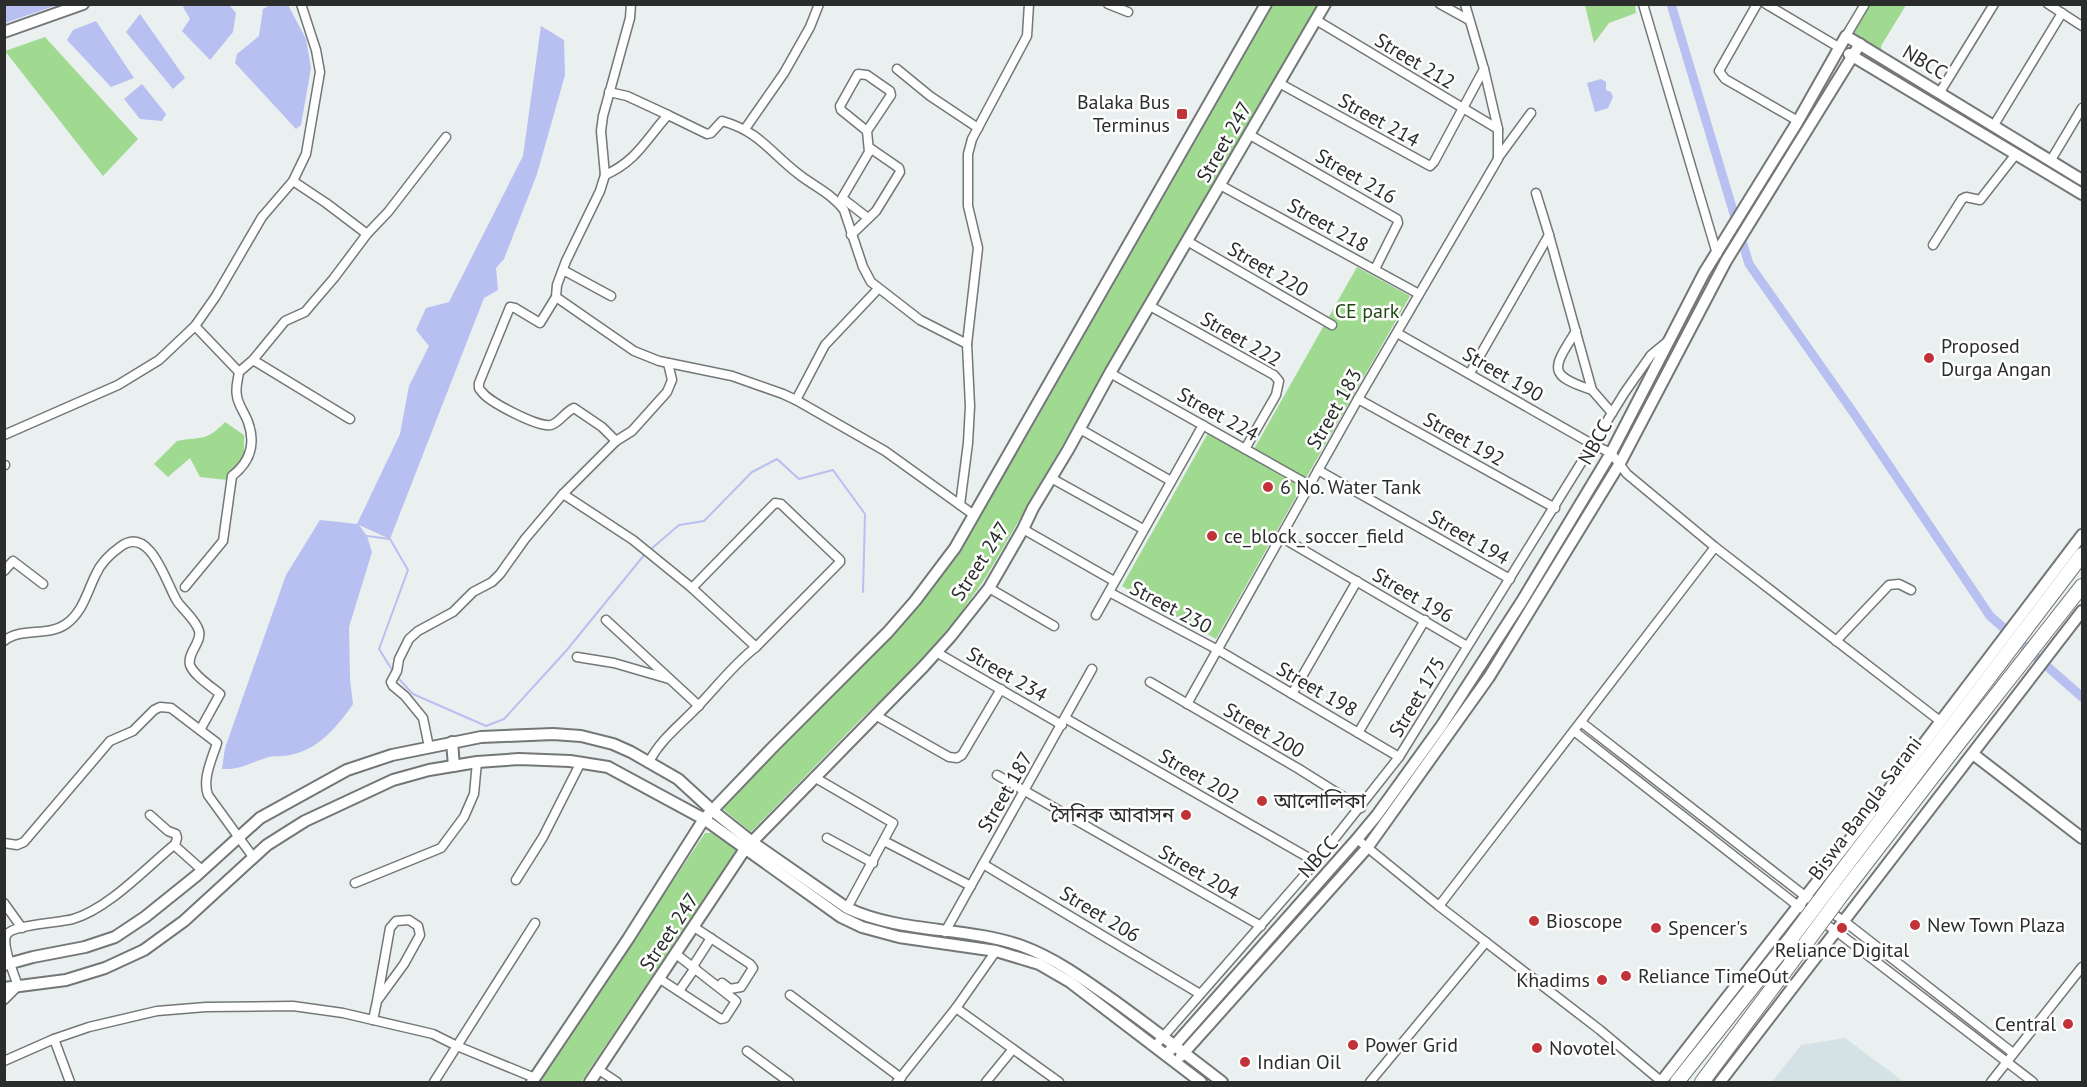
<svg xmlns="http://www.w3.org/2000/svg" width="2087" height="1087" font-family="'PT Sans','Noto Sans Bengali',sans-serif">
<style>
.built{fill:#d5e2e5}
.green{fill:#a0d990}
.water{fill:#b8bff1}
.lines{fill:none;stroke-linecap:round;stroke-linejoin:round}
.stream{stroke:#b8bff1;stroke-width:2}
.canal{stroke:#b8bff1;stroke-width:9}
.minor-casing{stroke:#737778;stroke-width:11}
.tertiary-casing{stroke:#737778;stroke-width:14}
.primary-casing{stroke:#737778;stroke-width:16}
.minor{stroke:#fff;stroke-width:8}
.tertiary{stroke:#fff;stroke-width:10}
.primary{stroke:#fff;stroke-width:14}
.primary-bridge-casing{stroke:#737778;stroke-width:16;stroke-linecap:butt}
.primary-bridge{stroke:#fff;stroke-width:14}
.poi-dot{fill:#c23339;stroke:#fff;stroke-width:2}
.labels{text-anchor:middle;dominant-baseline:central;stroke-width:5;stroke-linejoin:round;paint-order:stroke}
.street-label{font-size:20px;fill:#2b2d2d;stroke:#fff}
.poi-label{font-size:20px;fill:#2b2d2d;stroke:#fff;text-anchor:start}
.park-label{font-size:20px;fill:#214614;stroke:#fff}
</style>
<rect width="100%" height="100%" fill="#eaeff0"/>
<polygon class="built" points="1845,1038 1904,1082 1772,1082 1801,1045"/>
<g class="green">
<polygon points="1273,5 1319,5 986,577 955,621 899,684 861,719 751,832 723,809 804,721 881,647 908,618 941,576 971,531 1025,440"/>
<polygon points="1585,5 1635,5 1636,13 1609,23 1594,43"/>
<polygon points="1869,5 1906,5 1881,46 1882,53 1849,37"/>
<polygon points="45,37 138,139 103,176 5,51"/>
<polygon points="1357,267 1410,296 1306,478 1254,449"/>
<path d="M225,422L244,435V457L228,480L200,477L190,458L168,477L154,464L177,441C202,436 206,442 225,422Z"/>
<polygon points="1208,433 1302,486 1216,639 1122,586"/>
<polygon points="705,833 711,833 737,850 581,1082 539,1082"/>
</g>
<g class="water">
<polygon points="5,4 57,4 57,5 5,23"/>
<polygon points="272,4 288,5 306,39 311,68 301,125 296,129 235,63 237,54 259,36 263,9"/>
<polygon points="187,5 229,5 236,13 233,32 210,60 182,31 190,19 183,7"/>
<polygon points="140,14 185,78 173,89 126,32"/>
<polygon points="96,21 134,78 111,87 67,40 73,30"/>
<path d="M541,26L564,40L565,75L537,174L504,259L496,268L498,290L484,298L390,539L359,525L367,536L372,552L349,627L350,680L353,704C338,726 318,750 290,755C282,757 274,755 266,758C250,763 240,770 222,769L225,748L286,575L320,520L357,524L400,434L409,386L429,346L416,330L426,308L449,302L523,156Z"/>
<polygon points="1601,79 1606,82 1606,90 1611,92 1613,97 1608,108 1595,112 1587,83"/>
<polygon points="142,84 166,114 162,121 140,119 124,99"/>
</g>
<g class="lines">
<g class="stream">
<polyline points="367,536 390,539 408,570 379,649 394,673"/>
<polyline points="650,550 679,525 704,521 752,472 777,459 799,479 833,470 865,514 863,592"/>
<polyline points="398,678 413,694 486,726 504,719 566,651 645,554"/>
</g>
<polyline class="canal" points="1671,4 1749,264 1855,415 1990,616 2082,697"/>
<g class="minor-casing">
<g id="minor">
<polyline points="631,4 630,18 603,116 601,131 605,175 600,191 566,261 557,285 556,297 634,351 659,361 732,376 783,394 796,400 885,451 974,515"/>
<polyline points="1108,4 1128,12"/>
<polyline points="1440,4 1469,20"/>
<polyline points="1643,4 1717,254"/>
<polyline points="1757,4 1719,71 1725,79 1798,121"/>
<polyline points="1766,4 1840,48"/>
<polyline points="2048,4 2082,26"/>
<polyline points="1316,20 1498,129"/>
<polyline points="1846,36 1865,4"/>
<polyline points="897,69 930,96 978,128"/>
<polyline points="1279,83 1430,166 1434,162 1484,69"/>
<polyline points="609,92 627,96 668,115"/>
<polyline points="1940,92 1994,4"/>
<polyline points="1994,125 2062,13"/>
<polyline points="745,129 784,73 810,27 819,4"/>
<polyline points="867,131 891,95 890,91 867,75 858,74 840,106 841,110 867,131 869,152 842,198 868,218"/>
<polyline points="1250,135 1397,219 1398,223 1375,269"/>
<polyline points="1498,158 1531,113"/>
<polyline points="2051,160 2082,108"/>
<path d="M605,175C637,161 646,139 668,115L707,134L711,133L722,121C761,132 770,153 801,176C816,187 833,195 844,210L863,267L871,282L920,320L967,344"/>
<polyline points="293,181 326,203 367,234"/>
<polyline points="1220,185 1419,294"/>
<polyline points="1536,193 1549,235 1592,390 1612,413"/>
<polyline points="851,235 876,211 900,172 899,168 870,148"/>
<polyline points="1187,241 1332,325"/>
<polyline points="1933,245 1962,199 1966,197 1980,200 2016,154"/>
<polyline points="563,270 611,296"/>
<path d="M556,297L540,323L515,308L510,307L479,383C479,388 478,388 482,392C489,402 539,428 551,425C559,423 566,411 574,408L602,427L616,441"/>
<polyline points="1150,306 1274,375 1279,381 1276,395 1245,449"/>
<path d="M1576,331C1553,368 1546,375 1592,390"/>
<polyline points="1397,333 1592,444 1611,453 1627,474 1715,547 1940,721"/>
<polyline points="253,360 350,419"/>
<polyline points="239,372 253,360 285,321 305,312 310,306 334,278 367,234 388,212 446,137"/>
<polyline points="1110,373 1309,485"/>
<polyline points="1470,373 1549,235"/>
<polyline points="1358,399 1555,508"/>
<polyline points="796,400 825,345 878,289"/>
<polyline points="1080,429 1171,481"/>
<polyline points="4,435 118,385 159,360 195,326 216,296 262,217 293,181 306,154 320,72 316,50 301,4"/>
<polyline points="4,465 5,465"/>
<polyline points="1318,470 1510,579"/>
<polyline points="1051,478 1143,529"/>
<polyline points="563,494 633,540 692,588 756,647"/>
<polyline points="960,505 968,443 970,406 967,344 978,248 968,206 968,154 972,139 1027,36 1029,4"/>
<polyline points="1023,529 1114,581"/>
<polyline points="1281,537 1467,646"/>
<polyline points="4,571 13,561 43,584"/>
<path d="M185,587L223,541L232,476C250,462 256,444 248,422C245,413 238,405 237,396C235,388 238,380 239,372L195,326"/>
<polyline points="989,588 1054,626"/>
<polyline points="1109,592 1218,650 1399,757"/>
<polyline points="1096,615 1203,425"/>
<polyline points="606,620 699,706"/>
<path d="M4,641C21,627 48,637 66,624C83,612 87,592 96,574C101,563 110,554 120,547C150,524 166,583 177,601C183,610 196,620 199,631C202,642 187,653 190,665C194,676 212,687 220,694L200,730"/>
<polyline points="1836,641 1889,585 1899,584 1911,590"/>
<polyline points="936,652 1062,725"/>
<polyline points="577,657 614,663 669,679"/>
<polyline points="1150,682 1299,769 1361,808"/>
<polyline points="1292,694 1357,581"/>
<polyline points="1187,704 1358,399 1498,159 1498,129 1484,69 1465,4"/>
<polyline points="875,715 949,757 957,758 962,755 1001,689"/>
<polyline points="1065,718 1316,862"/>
<polyline points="1581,722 1805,896 1844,921 2013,1053"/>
<polyline points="1574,731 1798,906 1836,931 2033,1082"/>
<polyline points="1358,733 1425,620"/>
<polyline points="429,747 423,718 405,696 393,686 391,682 397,671 399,659 409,639 418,631 453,612 473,592 492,582 500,574 525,539 563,494 616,441 632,431 667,392 672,380 668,363"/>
<path d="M649,762C662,737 683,723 701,703C719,684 735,663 756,647L840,562V560L781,504L775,503L692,588"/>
<polyline points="997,775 1261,926"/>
<polyline points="814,777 893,823 847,908"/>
<polyline points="150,815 168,831 176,834 177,838 175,845"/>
<polyline points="827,838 873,863"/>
<polyline points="1357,839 1439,906 1600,1030 1662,1082"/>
<polyline points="884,841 971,886"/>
<path d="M4,843L17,845L24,842L110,741L133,731L154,710L160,707L171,708L217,743C212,759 202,779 208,795L253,857"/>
<polyline points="983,864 1200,994"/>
<polyline points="516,880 543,837 581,762"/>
<polyline points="355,883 441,848 464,817 474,794 477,762"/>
<polyline points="4,903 22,928"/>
<polyline points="1439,906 1715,547"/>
<polyline points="694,927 750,964 753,968 741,987 730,989 722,983"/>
<polyline points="945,932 1092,669"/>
<polyline points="695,963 711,938"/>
<polyline points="660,979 721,1019 725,1018 736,1001 676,954"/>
<polyline points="679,991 695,968"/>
<polyline points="790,995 901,1078"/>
<path d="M4,1000L18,986C14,974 2,947 6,936C10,924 61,923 73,919C108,909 146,868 174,845L202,870"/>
<polyline points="956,1008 1059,1082"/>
<polyline points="373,1020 377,1001 404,964 420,935 418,926 409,920 396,921 390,928 377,1001"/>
<polyline points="54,1039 70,1082"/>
<polyline points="1155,1046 1316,862 1399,757 1625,392 1651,355 1668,341"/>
<polyline points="747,1051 789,1082"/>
<polyline points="4,1061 54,1039 89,1027 157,1011 206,1007 293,1006 343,1013 433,1034 457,1046 535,1078"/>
<polyline points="599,1070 617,1082"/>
<polyline points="434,1082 535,923"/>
<polyline points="897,1082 956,1008 996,951"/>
<polyline points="986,1082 1013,1049"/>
<polyline points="1370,1082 1486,942"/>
<polyline points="1991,1082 2082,967"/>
</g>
</g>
<g class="tertiary-casing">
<g id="tertiary">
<polyline points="4,32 83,4"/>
<polyline points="1849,54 2082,194"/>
<polyline points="452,742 454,766"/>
<polyline points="1973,754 2082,838"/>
<path d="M4,965L33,957L85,947L115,937L145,917L196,876L260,818L347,770L392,755L481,737L553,734L581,736L613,744L631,752L678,779L713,811L752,842L847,908C902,934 965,926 1022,946C1057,959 1086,981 1116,1002C1152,1028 1187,1055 1222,1082"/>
<polyline points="4,988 66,980 105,968 144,950 184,921 267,845 305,821 393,780 429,770 477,762 519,759 570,761 608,767 704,819 841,917 862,927 899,937 996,951 1039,964 1070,982 1201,1082"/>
<polyline points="1166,1055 1357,839 1377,815 1442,725 1522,601 1611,453 1704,273 1798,121 1846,36 2082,180"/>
<polyline points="1181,1056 1367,848 1489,677 1620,463 1726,261 1860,44"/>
<polyline points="532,1082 628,939 704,819 773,747 888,632 915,601 955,548 1266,4"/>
<polyline points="590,1082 745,849 924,666 951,636 989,588 1023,529 1033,508 1068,450 1110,373 1325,4"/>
<polyline points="1661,1082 1884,796 2082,535"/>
<polyline points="1720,1082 2082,611"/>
</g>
</g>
<g class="primary-casing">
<g id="primary">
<polyline points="1832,884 2082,555"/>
<polyline points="1843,893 1957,745 2082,586"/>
<polyline points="1677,1082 1793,936"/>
<polyline points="1702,1082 1806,943"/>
</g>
</g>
<use href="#minor" class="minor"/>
<use href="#tertiary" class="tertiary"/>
<use href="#primary" class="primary"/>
<g class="primary-bridge-casing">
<g id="primary-bridge">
<polyline points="1793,936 1832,884"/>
<polyline points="1806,943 1843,893"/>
</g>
</g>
<use href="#primary-bridge" class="primary-bridge"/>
</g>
<g class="poi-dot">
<rect x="1176" y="108" width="12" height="12" rx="3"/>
<circle cx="1929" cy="358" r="6"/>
<circle cx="1268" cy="487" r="6"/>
<circle cx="1212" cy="536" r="6"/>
<circle cx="1262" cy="801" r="6"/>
<circle cx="1186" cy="815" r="6"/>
<circle cx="1534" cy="921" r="6"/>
<circle cx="1915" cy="925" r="6"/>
<circle cx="1656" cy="928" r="6"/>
<circle cx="1842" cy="928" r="6"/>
<circle cx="1626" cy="976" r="6"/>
<circle cx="1602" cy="980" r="6"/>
<circle cx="2068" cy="1024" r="6"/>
<circle cx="1353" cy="1045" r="6"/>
<circle cx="1537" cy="1048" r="6"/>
<circle cx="1245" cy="1062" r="6"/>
</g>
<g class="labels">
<g class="street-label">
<text transform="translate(1415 61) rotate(31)">Street 212</text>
<text transform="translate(1925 62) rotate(31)">NBCC</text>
<text transform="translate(1379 120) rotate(29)">Street 214</text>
<text transform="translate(1224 142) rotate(-60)">Street 247</text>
<text transform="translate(1356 176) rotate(30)">Street 216</text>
<text transform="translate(1328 225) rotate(29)">Street 218</text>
<text transform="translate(1268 269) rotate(30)">Street 220</text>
<text transform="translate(1241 339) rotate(30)">Street 222</text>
<text transform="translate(1503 374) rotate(30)">Street 190</text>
<text transform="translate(1334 409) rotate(-60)">Street 183</text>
<text transform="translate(1218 414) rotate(29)">Street 224</text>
<text transform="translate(1464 439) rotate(29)">Street 192</text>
<text transform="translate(1595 442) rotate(-61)">NBCC</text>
<text transform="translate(1469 537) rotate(30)">Street 194</text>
<text transform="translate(980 561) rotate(-57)">Street 247</text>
<text transform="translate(1413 595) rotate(30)">Street 196</text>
<text transform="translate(1171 607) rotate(28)">Street 230</text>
<text transform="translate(1007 674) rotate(30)">Street 234</text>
<text transform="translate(1317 689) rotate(30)">Street 198</text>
<text transform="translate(1417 697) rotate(-59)">Street 175</text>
<text transform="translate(1264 730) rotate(30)">Street 200</text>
<text transform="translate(1199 776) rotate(30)">Street 202</text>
<text transform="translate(1005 792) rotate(-60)">Street 187</text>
<text transform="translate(1865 808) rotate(-53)">Biswa Bangla Sarani</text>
<text transform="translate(1318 857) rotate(-48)">NBCC</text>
<text transform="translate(1199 872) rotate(30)">Street 204</text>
<text transform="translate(1100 914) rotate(31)">Street 206</text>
<text transform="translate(669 932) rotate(-56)">Street 247</text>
</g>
<g class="poi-label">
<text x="1170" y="102" text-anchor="end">Balaka Bus<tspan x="1170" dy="23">Terminus</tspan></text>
<text x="1941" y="346">Proposed<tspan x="1941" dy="23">Durga Angan</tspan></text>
<text x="1280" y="487">6 No. Water Tank</text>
<text x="1224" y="536">ce_block_soccer_field</text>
<text x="1274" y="801">আলোলিকা</text>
<text x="1174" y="815" text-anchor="end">সৈনিক আবাসন</text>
<text x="1546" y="921">Bioscope</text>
<text x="1927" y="925">New Town Plaza</text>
<text x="1668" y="928">Spencer's</text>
<text x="1842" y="950" text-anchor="middle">Reliance Digital</text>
<text x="1638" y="976">Reliance TimeOut</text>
<text x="1590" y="980" text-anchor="end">Khadims</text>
<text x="2056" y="1024" text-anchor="end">Central</text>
<text x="1365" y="1045">Power Grid</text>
<text x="1549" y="1048">Novotel</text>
<text x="1257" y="1062">Indian Oil</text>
</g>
<g class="park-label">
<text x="1367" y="311">CE park</text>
</g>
</g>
<rect width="2087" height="1087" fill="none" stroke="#2b2d2d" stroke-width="12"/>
</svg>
